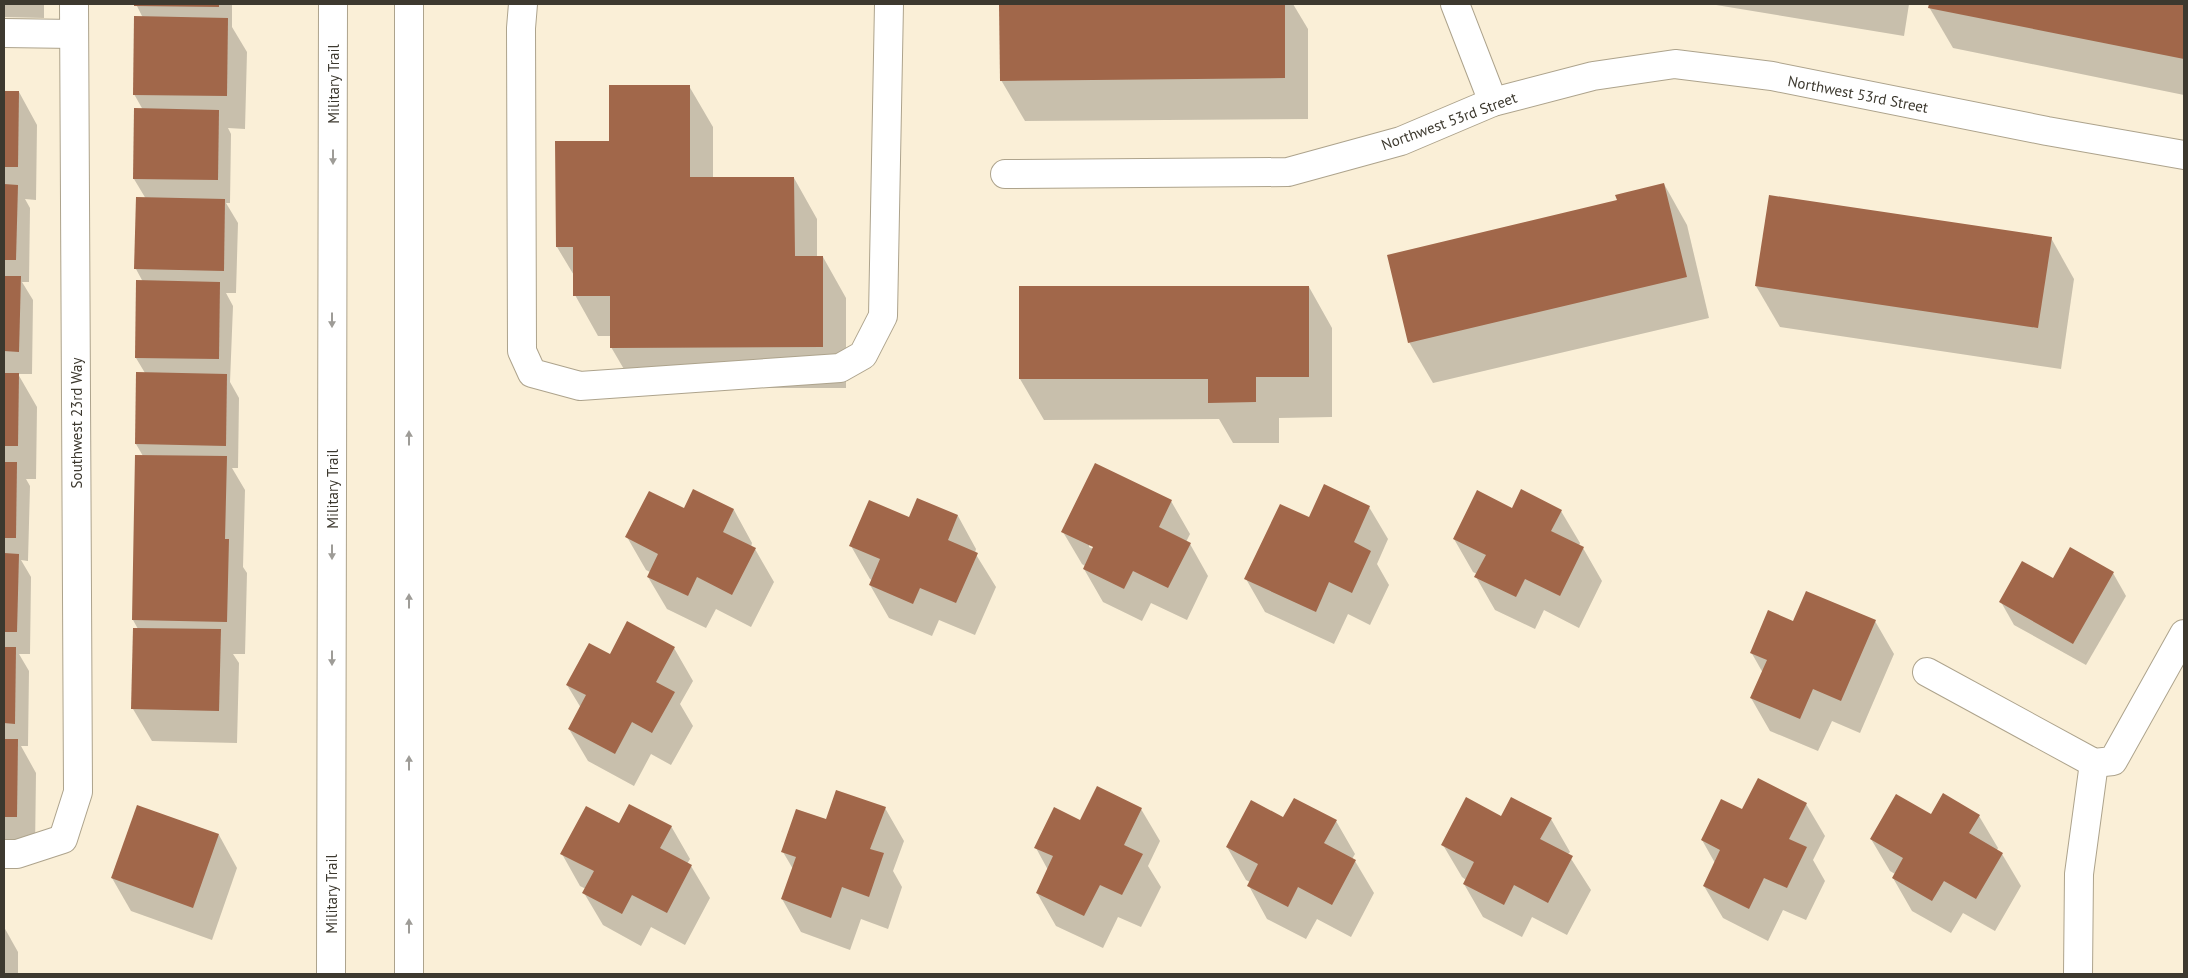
<svg xmlns="http://www.w3.org/2000/svg" width="2188" height="978" font-family="'PT Sans',sans-serif">
<style>
.shadow{fill:#0003;fill-rule:evenodd}
.building{fill:#a1674a}
.lines{fill:none;stroke-linecap:round;stroke-linejoin:round}
.minor-casing{stroke:#ada38c;stroke-width:30}
.minor{stroke:#fff;stroke-width:28}
.oneway{fill:#9e9c97}
.labels{text-anchor:middle;dominant-baseline:central;stroke-width:5;stroke-linejoin:round;paint-order:stroke}
.street-label{font-size:15px;fill:#3d392f;stroke:#fff}
</style>
<rect width="100%" height="100%" fill="#faefd7"/>
<g class="shadow">
<polygon points="4,4 44,4 44,18 4,17"/>
<polygon points="136,4 232,4 232,27 247,52 245,129 228,128 231,134 230,203 226,203 238,223 236,293 226,293 233,306 230,382 239,398 238,468 232,468 245,490 243,567 247,573 245,654 233,654 239,663 237,743 152,741 133,709 138,629 133,620 143,456 136,444 145,373 136,358 143,282 136,269 137,199 146,199 134,179 143,110 134,94 143,18"/>
<polygon points="1001,4 1293,4 1308,29 1308,119 1025,121 1001,80"/>
<polygon points="1710,4 1909,4 1904,36"/>
<polygon points="1930,4 2184,4 2184,95 1953,48 1929,7"/>
<polygon points="689,86 713,127 713,178 794,178 817,219 817,257 823,257 846,298 846,388 635,388 611,347 611,336 598,336 575,295 575,277 557,247 557,142 610,142"/>
<polygon points="4,92 19,92 37,125 36,200 25,199 30,208 29,282 22,282 33,300 32,374 18,374 37,407 36,479 26,479 30,486 28,561 21,560 31,577 30,654 19,654 29,671 28,746 21,746 36,773 35,850 4,849"/>
<polygon points="1664,184 1687,225 1709,318 1433,383 1409,342 1618,201"/>
<polygon points="2051,238 2074,279 2061,369 1780,327 1756,286"/>
<polygon points="1309,287 1332,328 1332,417 1279,418 1279,443 1233,443 1219,419 1044,420 1020,379"/>
<polygon points="694,491 734,510 752,543 751,547 755,549 774,582 751,627 716,609 706,628 667,609 648,577 650,572 646,570 627,537 685,509"/>
<path d="M1171,501L1190,534L1186,542L1190,544L1208,576L1187,620L1151,603L1142,621L1103,602L1084,569L1085,566L1082,564L1063,532ZM1089,544L1100,549L1098,551L1089,547Z"/>
<polygon points="1369,507 1388,539 1377,564 1389,585 1370,625 1348,614 1334,644 1265,612 1246,579 1309,519"/>
<polygon points="1561,511 1580,543 1579,546 1583,548 1602,581 1579,628 1544,610 1535,629 1495,610 1476,577 1477,574 1473,572 1454,539"/>
<polygon points="958,516 976,549 975,553 996,587 975,635 939,620 932,636 889,618 870,585 872,580 870,579 851,546 910,518"/>
<polygon points="2113,573 2126,596 2086,665 2014,625 2001,602"/>
<polygon points="1875,621 1894,654 1860,733 1832,721 1818,751 1770,731 1751,698 1763,673 1751,652 1794,622"/>
<polygon points="674,648 693,681 680,704 693,726 671,765 651,754 634,786 588,761 569,729 581,708 567,685 610,655"/>
<polygon points="1806,804 1825,836 1813,860 1825,881 1806,920 1783,910 1768,941 1723,918 1704,886 1715,863 1702,840 1743,811"/>
<polygon points="885,808 904,841 893,871 902,887 888,929 861,919 850,950 801,932 782,899 793,869 783,852"/>
<polygon points="1141,809 1160,841 1148,866 1161,887 1141,927 1118,917 1103,948 1056,926 1037,893 1048,870 1036,848 1081,822"/>
<polygon points="1931,815 1979,816 1998,848 1997,850 2002,854 2021,886 1995,931 1963,913 1951,933 1912,911 1893,878 1895,874 1890,871 1871,839"/>
<polygon points="1502,818 1551,819 1570,852 1568,854 1591,890 1567,935 1532,917 1522,937 1483,917 1464,884 1466,880 1462,877 1443,845"/>
<polygon points="1284,819 1336,821 1355,854 1352,859 1355,861 1374,893 1351,937 1317,919 1306,939 1267,919 1249,886 1250,882 1246,880 1227,847"/>
<polygon points="620,825 671,826 690,859 687,864 691,866 710,898 685,945 651,927 641,946 603,925 584,893 586,889 580,886 562,854"/>
<polygon points="219,835 237,868 212,940 131,911 112,878"/>
<polygon points="4,927 18,952 18,974 4,974"/>
</g>
<g class="building">
<polygon points="134,4 219,4 219,7 134,6"/>
<polygon points="999,4 1285,4 1285,78 1000,81"/>
<polygon points="1929,4 2184,4 2184,59 1928,8"/>
<polygon points="134,16 228,18 227,96 133,95"/>
<polygon points="609,85 690,85 690,177 794,177 795,256 823,256 823,347 610,348 610,296 573,296 573,247 556,247 555,141 609,141"/>
<polygon points="4,91 19,91 18,167 4,167"/>
<polygon points="134,108 219,110 218,180 133,179"/>
<polygon points="1664,183 1687,277 1408,343 1387,255 1617,200 1615,195"/>
<polygon points="4,184 18,185 16,260 4,260"/>
<polygon points="1769,195 2052,237 2038,328 1755,286"/>
<polygon points="136,197 225,199 224,271 134,269"/>
<polygon points="4,276 21,276 19,352 4,351"/>
<polygon points="136,280 220,282 219,359 135,358"/>
<polygon points="1019,286 1309,286 1309,377 1256,377 1256,402 1208,403 1208,379 1019,379"/>
<polygon points="136,372 227,374 226,446 135,444"/>
<polygon points="4,373 19,373 18,446 4,446"/>
<polygon points="135,455 227,456 225,539 229,539 227,622 132,620"/>
<polygon points="4,462 17,462 16,538 4,538"/>
<polygon points="1095,463 1172,500 1159,527 1191,543 1168,588 1133,571 1124,589 1083,569 1093,547 1061,532"/>
<polygon points="1324,484 1370,506 1354,542 1371,551 1352,593 1329,582 1316,612 1244,579 1280,504 1309,517"/>
<polygon points="693,489 734,509 723,532 756,548 732,595 697,577 688,596 647,577 658,554 625,537 649,491 684,508"/>
<polygon points="1521,489 1562,510 1551,531 1584,547 1560,596 1525,579 1516,597 1474,577 1486,555 1453,539 1477,490 1512,508"/>
<polygon points="917,498 958,515 948,540 978,553 956,603 920,588 913,604 869,585 880,559 849,546 869,500 909,517"/>
<polygon points="2070,547 2114,572 2073,644 1999,602 2022,561 2053,578"/>
<polygon points="4,553 19,554 17,632 4,632"/>
<polygon points="1806,591 1876,620 1841,701 1813,689 1800,719 1750,698 1767,660 1750,653 1768,610 1793,621"/>
<polygon points="627,621 675,647 656,682 675,692 652,733 632,722 615,754 568,729 586,695 566,685 589,643 610,654"/>
<polygon points="133,628 221,629 219,711 131,709"/>
<polygon points="4,647 16,647 15,724 4,723"/>
<polygon points="4,739 18,739 17,817 4,817"/>
<polygon points="1758,778 1807,803 1789,839 1807,847 1787,888 1764,878 1749,909 1703,886 1720,850 1701,840 1721,799 1742,809"/>
<polygon points="1097,786 1142,808 1124,845 1143,854 1122,895 1100,885 1084,916 1036,893 1053,856 1034,848 1054,807 1080,820"/>
<polygon points="836,790 886,807 870,849 884,853 869,897 842,887 831,918 781,899 796,857 781,852 796,809 826,819"/>
<polygon points="1943,793 1980,815 1969,833 2003,853 1976,899 1944,881 1932,901 1892,878 1903,858 1870,839 1896,794 1931,814"/>
<polygon points="1466,797 1501,816 1511,797 1552,818 1540,839 1573,856 1548,903 1514,885 1504,905 1463,884 1474,862 1441,845"/>
<polygon points="1294,798 1337,820 1324,843 1356,860 1332,905 1298,887 1288,907 1247,886 1258,864 1226,847 1251,800 1283,817"/>
<polygon points="629,804 672,826 660,848 692,865 667,913 632,895 622,914 582,893 594,871 560,854 586,806 619,823"/>
<polygon points="137,805 219,834 193,908 111,878"/>
</g>
<g class="lines">
<g class="minor-casing">
<g id="minor">
<polyline points="523,4 521,28 522,351 532,373 580,386 840,368 863,355 883,316 889,4"/>
<polyline points="1455,4 1493,102"/>
<polyline points="4,33 74,34"/>
<polyline points="1005,174 1288,172 1401,141 1493,102 1593,76 1675,64 1772,76 2047,131 2184,155"/>
<polyline points="1927,672 2094,763 2113,761 2184,634"/>
<polyline points="4,854 17,854 63,839 78,792 74,4"/>
<polyline points="331,974 333,4"/>
<polyline points="409,974 409,4"/>
<polyline points="2078,974 2079,874 2094,763"/>
</g>
</g>
<use href="#minor" class="minor"/>
</g>
<defs><path id="oneway-solid" d="M-6-.8H1V-3.2L6.5 0L1 3.2V.8H-6Z" transform="scale(1.25)"/></defs>
<g class="oneway">
<use href="#oneway-solid" transform="translate(333 157) rotate(90)"/>
<use href="#oneway-solid" transform="translate(332 320) rotate(90)"/>
<use href="#oneway-solid" transform="translate(409 438) rotate(-90)"/>
<use href="#oneway-solid" transform="translate(332 552) rotate(90)"/>
<use href="#oneway-solid" transform="translate(409 601) rotate(-90)"/>
<use href="#oneway-solid" transform="translate(332 658) rotate(90)"/>
<use href="#oneway-solid" transform="translate(409 763) rotate(-90)"/>
<use href="#oneway-solid" transform="translate(409 926) rotate(-90)"/>
</g>
<g class="labels">
<g class="street-label">
<text transform="translate(333 84) rotate(-90)">Military Trail</text>
<text transform="translate(1858 94) rotate(11)">Northwest 53rd Street</text>
<text transform="translate(1449 121) rotate(-20)">Northwest 53rd Street</text>
<text transform="translate(76 423) rotate(-90)">Southwest 23rd Way</text>
<text transform="translate(332 489) rotate(-90)">Military Trail</text>
<text transform="translate(331 894) rotate(-90)">Military Trail</text>
</g>
</g>
<rect width="2188" height="978" fill="none" stroke="#3d392f" stroke-width="10"/>
</svg>
